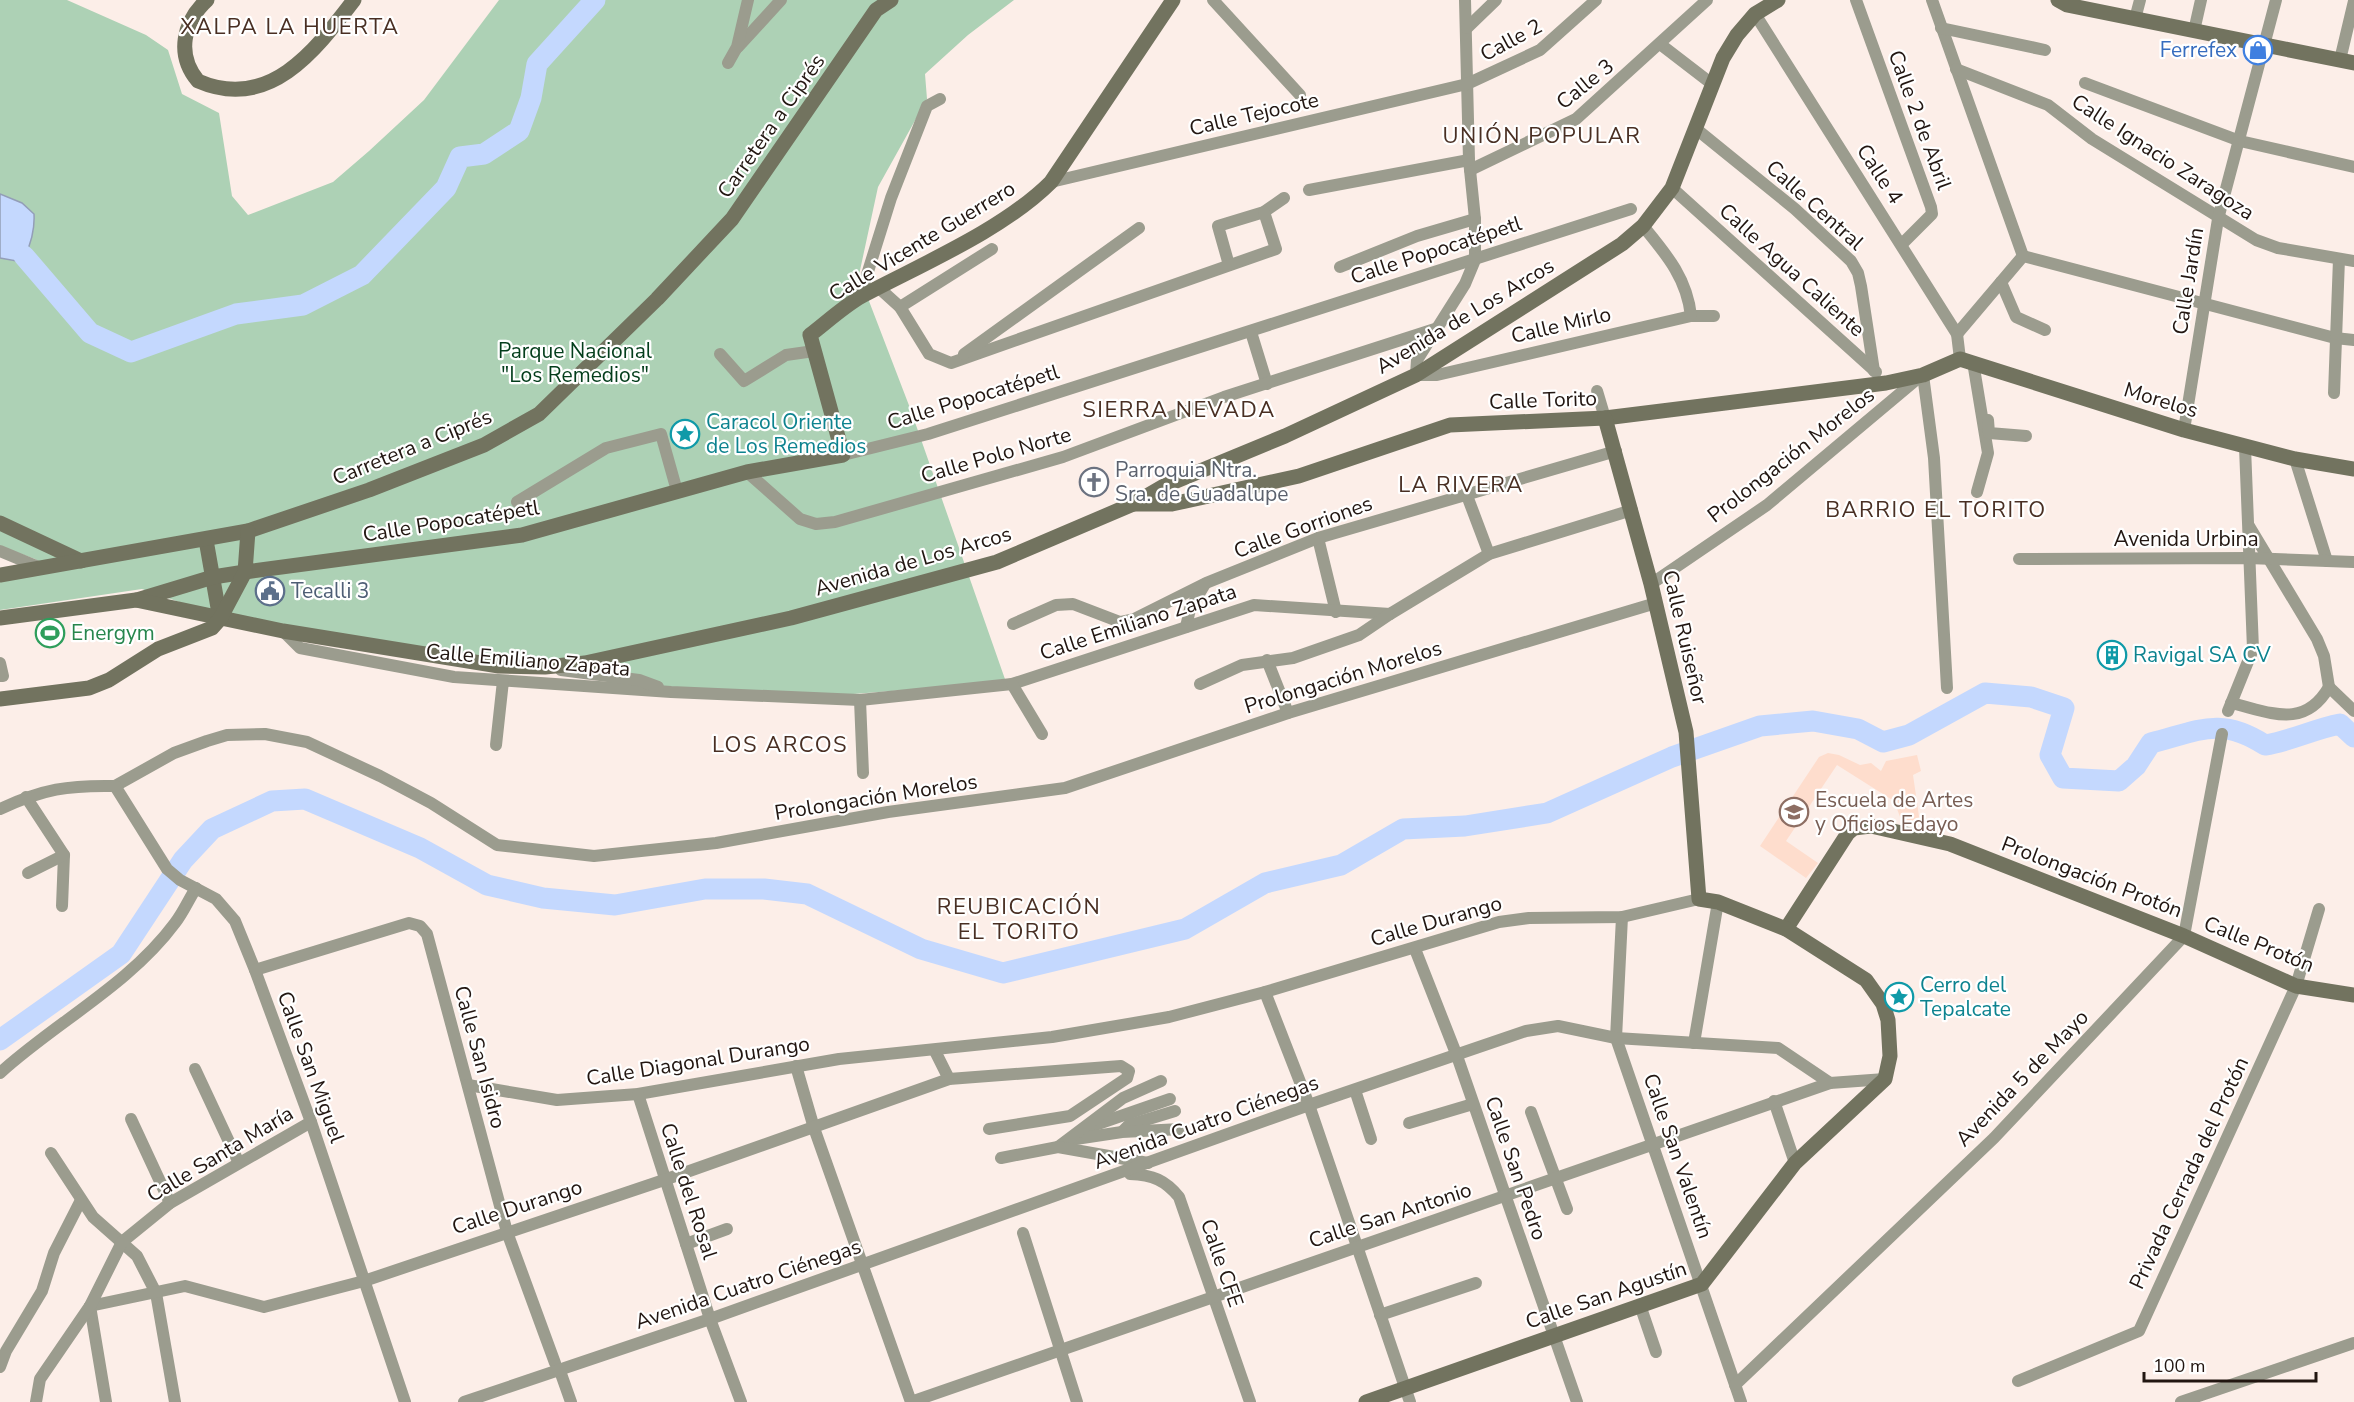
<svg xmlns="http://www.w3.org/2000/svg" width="2354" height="1402" font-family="'Nunito Sans',sans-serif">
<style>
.built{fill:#feddcd}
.green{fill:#add1b5}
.water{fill:#c4d8fe;stroke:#939eb7;stroke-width:1.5}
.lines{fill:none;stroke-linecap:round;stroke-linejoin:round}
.river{stroke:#c4d8fe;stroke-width:21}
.street{stroke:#9b9c8e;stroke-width:12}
.secondary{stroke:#72735f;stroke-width:15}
.labels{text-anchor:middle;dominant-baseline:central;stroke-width:4.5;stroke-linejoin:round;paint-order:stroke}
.street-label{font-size:21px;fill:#221611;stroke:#fff}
.shop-label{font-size:21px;fill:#366cbe;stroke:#fff;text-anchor:end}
.park-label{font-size:21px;fill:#033d1b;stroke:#fff}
.culture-label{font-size:21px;fill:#0d838f;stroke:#fff;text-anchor:start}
.worship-label{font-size:21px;fill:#5b616d;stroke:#fff;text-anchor:start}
.service-label{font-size:21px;fill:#4e5e75;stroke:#fff;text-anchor:start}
.leisure-label{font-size:21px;fill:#27864d;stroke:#fff;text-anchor:start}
.education-label{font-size:21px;fill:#785e54;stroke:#fff;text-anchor:start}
.neighbourhood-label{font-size:22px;letter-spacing:1.5px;fill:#492f23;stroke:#fff}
</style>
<rect width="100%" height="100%" fill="#fceee8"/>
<polygon class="built" points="1828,753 1839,755 1860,765 1871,763 1881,771 1886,761 1917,755 1921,771 1913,775 1920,823 1902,822 1894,801 1837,765 1786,841 1818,863 1806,878 1760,846 1819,757"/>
<polygon class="green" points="0,0 67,0 146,35 168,50 182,94 219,113 232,196 248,215 333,182 369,151 424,100 499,0 1014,0 968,35 925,74 927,99 878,187 859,275 910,408 1006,682 777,700 642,688 608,656 570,663 478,660 281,626 185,604 142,589 0,610 0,579 55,571 35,559 0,546"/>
<path class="water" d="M0,194L22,203L34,214C35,231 30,247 22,262L0,258Z"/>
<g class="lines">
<g class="river">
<polyline points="24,256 90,333 131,352 236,314 303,305 362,275 446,188 460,157 484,154 519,131 531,98 537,64 595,0"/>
<path d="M0,1040L121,954L183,860L212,829L272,801L305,799L420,848L487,885L543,898L615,905L705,889H764L807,894L921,949L1003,973L1185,929L1265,883L1341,865L1403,829L1465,826L1547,813L1672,757L1760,726L1813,721L1858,729L1883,742L1909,735L1985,693L2031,697L2064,708L2050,755L2063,778L2119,781L2136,766L2151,743C2199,731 2220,716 2265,745C2291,741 2314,729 2340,724L2354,737"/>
</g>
<g class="street">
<polyline points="1213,0 1300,95"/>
<polyline points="1465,0 1469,160 1475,219 1475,260 1465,284 1417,360 1416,375 1437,375 1691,316 1714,316"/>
<polyline points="1856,0 1931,207 1932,214 1902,244"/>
<polyline points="1932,0 2023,256"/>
<polyline points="1755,14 1957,334 1960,359"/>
<polyline points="2135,19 2140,0"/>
<polyline points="1467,28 1496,0"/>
<polyline points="1941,28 2045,50"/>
<polyline points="2194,31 2201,0"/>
<polyline points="1660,44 1712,84"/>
<polyline points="738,47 781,0"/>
<polyline points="2340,60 2354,1"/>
<polyline points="728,63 737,47 748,0"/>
<polyline points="1956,69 2048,105 2092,139 2256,240 2278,248 2354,261"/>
<polyline points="2085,83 2240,141 2354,167"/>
<polyline points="1695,128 1795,209 1851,261 1858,273 1861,286 1874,371"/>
<polyline points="1470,170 1576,119 1707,0"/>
<polyline points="1051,182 1467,84 1540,50 1596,0"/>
<polyline points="1672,188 1876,372"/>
<polyline points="1309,190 1469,160"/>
<path d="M1643,226C1666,254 1687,278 1691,316"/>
<polyline points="2023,256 2335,338 2354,340"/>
<polyline points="1229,265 1218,226 1264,212 1284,198"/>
<polyline points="1340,267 1417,236 1475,219"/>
<polyline points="2001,282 2016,317 2045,330"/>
<polyline points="879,288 900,307 929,354 951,363 1276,249 1264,212"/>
<polyline points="860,297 891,198 927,106 940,99"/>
<polyline points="900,307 992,249"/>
<polyline points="1251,332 1267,384"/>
<polyline points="1957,334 2023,256"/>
<polyline points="720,354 744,381 786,355 814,351"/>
<polyline points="964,354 1139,228"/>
<polyline points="1973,362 1988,453 1977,492"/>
<polyline points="1923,375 1934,458 1947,688"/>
<polyline points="1597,391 1605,418"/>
<polyline points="2334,393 2339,259"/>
<polyline points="1988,420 1989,433 2026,436"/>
<polyline points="2184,430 2218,219 2276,0"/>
<polyline points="843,455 928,434 1631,209"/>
<polyline points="2295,459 2327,561"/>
<polyline points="747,472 800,519 816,524 835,522 1063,457 1224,397 1438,328"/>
<polyline points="1466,493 1489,554"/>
<polyline points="517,502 606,448 661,434 677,491"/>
<polyline points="2249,526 2317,639 2324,656 2329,687"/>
<polyline points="1318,538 1336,612"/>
<polyline points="0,551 41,568"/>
<polyline points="2019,559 2248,558 2354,562"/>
<polyline points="1651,584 1767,505 1922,375"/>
<polyline points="1013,624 1056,605 1073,604 1120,622 1134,619 1206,583 1318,538 1616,451"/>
<polyline points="1186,627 1190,609 1205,584"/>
<polyline points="283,631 300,648 454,677 671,692 860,700 1012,684 1254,605 1390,614 1489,554 1632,510"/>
<polyline points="1267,660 1288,713"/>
<polyline points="0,663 3,676 0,676"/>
<polyline points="561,670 639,680 658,687"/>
<polyline points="1012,684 1042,734"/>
<polyline points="1200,684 1242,665 1293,658 1359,635 1390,614"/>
<polyline points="2329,687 2354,711"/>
<polyline points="860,700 863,773"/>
<path d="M2231,703C2270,712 2304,730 2329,687"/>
<polyline points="2228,711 2253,649 2245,447"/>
<polyline points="496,745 503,681"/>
<polyline points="115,786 174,753 207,741 227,735 265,734 307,742 380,776 431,803 497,845 594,856 716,843 888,812 1065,788 1288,713 1656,603"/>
<polyline points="115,786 167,869 180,880 216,899 235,921 255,970 311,1122 405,1402"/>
<polyline points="26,797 64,855 62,906"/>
<path d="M0,809C43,789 68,785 115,786"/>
<polyline points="28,873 64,855"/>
<polyline points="1622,917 1616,1038 1741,1402"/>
<polyline points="1415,949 1457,1056 1577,1402"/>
<polyline points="255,970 409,923 420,926 427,934 507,1232 555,1363"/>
<polyline points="1265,992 1309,1105 1410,1402"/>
<polyline points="1694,1043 1718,902"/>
<polyline points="935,1051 949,1079"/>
<polyline points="796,1066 814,1128 911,1402"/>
<polyline points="195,1069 238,1161"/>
<path d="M0,1073C56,1022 129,985 175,923C183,913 189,899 196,888"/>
<polyline points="468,1085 557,1100 638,1094 839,1059 1052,1037 1169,1017 1265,992 1499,922 1529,918 1622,917 1699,899"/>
<polyline points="1355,1090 1371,1139"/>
<polyline points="638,1094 710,1319 741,1402"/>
<polyline points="1774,1101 1795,1163"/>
<polyline points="1531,1112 1567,1209"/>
<polyline points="131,1119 170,1203"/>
<polyline points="1409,1123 1473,1104"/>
<polyline points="1092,1126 1170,1099"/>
<polyline points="1123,1131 1129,1125 1175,1111"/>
<polyline points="1069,1140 1122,1132 1181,1129"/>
<polyline points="1058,1147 1123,1098 1161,1081"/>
<polyline points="51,1153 93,1217 137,1256 156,1293 175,1402"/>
<polyline points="1001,1158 1058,1147 1148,1163"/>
<path d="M1130,1174C1153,1175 1165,1180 1179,1197L1250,1402"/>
<polyline points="1023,1233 1077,1402"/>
<polyline points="686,1244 727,1229"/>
<polyline points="1640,1305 1656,1352"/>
<polyline points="90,1306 185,1286 264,1307 364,1281 664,1180 949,1079 1121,1066 1129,1071 1127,1078 1070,1116 989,1129"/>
<polyline points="90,1306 106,1402"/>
<polyline points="1380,1315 1476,1283"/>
<polyline points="0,1367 6,1351 42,1291 54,1253 81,1200"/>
<polyline points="560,1371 571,1402"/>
<polyline points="2018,1381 2139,1331 2296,986 2319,909"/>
<polyline points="1735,1385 1994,1138 2184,936 2222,734"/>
<polyline points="36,1402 40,1379 90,1306 122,1242 170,1203 311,1122"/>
<polyline points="464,1402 710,1319 1309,1105 1526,1031 1558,1026 1616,1038 1778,1048 1830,1083"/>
<polyline points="911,1402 1830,1083 1885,1079"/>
<polyline points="2181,1402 2354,1343"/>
</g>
<g class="secondary">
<path d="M207,0C183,22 176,55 198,81C269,112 315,51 354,0"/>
<polyline points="2058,0 2067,5 2354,63"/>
<polyline points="1134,504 1172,504 1299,476 1450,425 1605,418 1886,383 1923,375 1960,359 2184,430 2295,459 2354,469"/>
<polyline points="0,523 81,561"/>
<polyline points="206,540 220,619"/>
<polyline points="0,575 248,531 369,490 484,445 539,414 657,299 732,219 876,10 891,0"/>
<path d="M137,600L213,577L245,572L522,535L747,472L843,455L810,335C827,322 844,306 862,296C922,264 1003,230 1051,182L1173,0"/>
<polyline points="0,618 136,600 283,631 499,666 545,667 585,663 791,618 997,562 1133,504 1164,486 1285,436 1416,375 1622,244 1643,226 1672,188 1723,58 1737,35 1755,14 1778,0"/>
<polyline points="0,699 89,688 109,680 158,649 212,628 220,619 245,572 248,531"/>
<polyline points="1786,929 1848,833 1854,828 1871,826 1950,844 2184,936 2296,986 2354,995"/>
<polyline points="1366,1402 1702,1284 1795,1163 1885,1079 1890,1056 1888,1020 1883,1004 1866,980 1786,929 1718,902 1699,899 1686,732 1651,584 1605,418"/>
</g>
</g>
<defs>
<g id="shop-ring" transform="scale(1.5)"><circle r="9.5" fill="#fff" stroke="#3f7fe0" stroke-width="1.5"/><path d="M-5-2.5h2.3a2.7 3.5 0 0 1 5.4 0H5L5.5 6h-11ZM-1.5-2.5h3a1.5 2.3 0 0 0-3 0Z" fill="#3f7fe0"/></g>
<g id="sight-ring" transform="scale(1.5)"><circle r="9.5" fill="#fff" stroke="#0f9aa8" stroke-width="1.5"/><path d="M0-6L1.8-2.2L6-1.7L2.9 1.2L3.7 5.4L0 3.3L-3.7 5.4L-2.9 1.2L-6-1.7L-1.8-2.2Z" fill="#0f9aa8"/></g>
<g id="church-ring" transform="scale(1.5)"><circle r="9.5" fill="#fff" stroke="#6b7280" stroke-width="1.5"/><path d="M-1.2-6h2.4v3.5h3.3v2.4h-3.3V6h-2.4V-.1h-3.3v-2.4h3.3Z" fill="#6b7280"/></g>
<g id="civic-ring" transform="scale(1.5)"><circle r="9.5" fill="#fff" stroke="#5c6f8a" stroke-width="1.5"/><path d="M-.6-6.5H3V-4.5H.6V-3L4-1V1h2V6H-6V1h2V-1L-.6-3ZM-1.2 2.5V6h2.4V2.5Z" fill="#5c6f8a"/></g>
<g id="stadium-ring" transform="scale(1.5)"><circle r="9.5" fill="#fff" stroke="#2e9e5b" stroke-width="1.5"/><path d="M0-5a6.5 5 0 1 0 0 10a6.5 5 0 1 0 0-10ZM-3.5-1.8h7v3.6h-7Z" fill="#2e9e5b"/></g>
<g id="building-ring" transform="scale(1.5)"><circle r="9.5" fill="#fff" stroke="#0f9aa8" stroke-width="1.5"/><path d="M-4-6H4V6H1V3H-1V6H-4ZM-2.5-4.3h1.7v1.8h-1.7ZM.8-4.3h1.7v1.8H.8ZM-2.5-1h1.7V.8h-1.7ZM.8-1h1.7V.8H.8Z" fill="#0f9aa8"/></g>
<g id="school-ring" transform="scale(1.5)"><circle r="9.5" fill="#fff" stroke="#8d6e63" stroke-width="1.5"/><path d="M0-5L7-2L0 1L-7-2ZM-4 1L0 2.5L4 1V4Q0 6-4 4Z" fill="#8d6e63"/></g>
</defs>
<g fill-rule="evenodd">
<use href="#shop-ring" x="2258" y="50"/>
<use href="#sight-ring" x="685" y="434"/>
<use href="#church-ring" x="1094" y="482"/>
<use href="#civic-ring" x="270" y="591"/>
<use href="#stadium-ring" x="50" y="633"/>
<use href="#building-ring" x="2112" y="655"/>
<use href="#school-ring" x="1794" y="812"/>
<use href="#sight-ring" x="1899" y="997"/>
</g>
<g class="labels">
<g class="street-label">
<text transform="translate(1511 40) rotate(-28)">Calle 2</text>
<text transform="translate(1585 84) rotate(-39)">Calle 3</text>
<text transform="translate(1254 114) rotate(-13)">Calle Tejocote</text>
<text transform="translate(1920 120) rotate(70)">Calle 2 de Abril</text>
<text transform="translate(771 126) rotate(-55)">Carretera a Ciprés</text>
<text transform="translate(2163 157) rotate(33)">Calle Ignacio Zaragoza</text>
<text transform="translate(1880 174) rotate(57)">Calle 4</text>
<text transform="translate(1815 205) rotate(42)">Calle Central</text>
<text transform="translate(922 241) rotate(-31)">Calle Vicente Guerrero</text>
<text transform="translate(1436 250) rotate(-18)">Calle Popocatépetl</text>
<text transform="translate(1792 270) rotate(42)">Calle Agua Caliente</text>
<text transform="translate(2188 281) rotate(-81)">Calle Jardín</text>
<text transform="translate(1465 316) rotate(-31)">Avenida de Los Arcos</text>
<text transform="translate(1561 325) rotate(-13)">Calle Mirlo</text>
<text transform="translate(973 397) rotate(-17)">Calle Popocatépetl</text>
<text transform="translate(1543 400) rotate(-2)">Calle Torito</text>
<text transform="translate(2161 400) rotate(17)">Morelos</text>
<text transform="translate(412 447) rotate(-22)">Carretera a Ciprés</text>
<text transform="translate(996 455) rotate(-16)">Calle Polo Norte</text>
<text transform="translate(1791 455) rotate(-38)">Prolongación Morelos</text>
<text transform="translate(451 521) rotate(-9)">Calle Popocatépetl</text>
<text transform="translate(1303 527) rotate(-20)">Calle Gorriones</text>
<text x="2186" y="539">Avenida Urbina</text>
<text transform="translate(913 561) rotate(-16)">Avenida de Los Arcos</text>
<text transform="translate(1138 622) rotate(-18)">Calle Emiliano Zapata</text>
<text transform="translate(1685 637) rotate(77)">Calle Ruiseñor</text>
<text transform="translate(528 660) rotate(5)">Calle Emiliano Zapata</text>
<text transform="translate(1343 677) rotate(-17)">Prolongación Morelos</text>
<text transform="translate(876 797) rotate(-9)">Prolongación Morelos</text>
<text transform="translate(2092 877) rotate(21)">Prolongación Protón</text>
<text transform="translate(1436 921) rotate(-16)">Calle Durango</text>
<text transform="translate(2259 944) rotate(22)">Calle Protón</text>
<text transform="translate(480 1057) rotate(75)">Calle San Isidro</text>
<text transform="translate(698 1061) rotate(-9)">Calle Diagonal Durango</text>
<text transform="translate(311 1067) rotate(70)">Calle San Miguel</text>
<text transform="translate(2022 1078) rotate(-46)">Avenida 5 de Mayo</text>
<text transform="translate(1206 1122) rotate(-20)">Avenida Cuatro Ciénegas</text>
<text transform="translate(220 1154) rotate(-31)">Calle Santa María</text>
<text transform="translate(1678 1156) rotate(71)">Calle San Valentín</text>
<text transform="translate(1516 1168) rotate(71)">Calle San Pedro</text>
<text transform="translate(2189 1173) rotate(-65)">Privada Cerrada del Protón</text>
<text transform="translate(689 1191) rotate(72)">Calle del Rosal</text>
<text transform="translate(517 1207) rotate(-18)">Calle Durango</text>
<text transform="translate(1390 1215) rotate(-18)">Calle San Antonio</text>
<text transform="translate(1222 1263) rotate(71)">Calle CFE</text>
<text transform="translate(748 1284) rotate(-19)">Avenida Cuatro Ciénegas</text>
<text transform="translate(1606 1295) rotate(-19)">Calle San Agustín</text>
</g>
<g class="shop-label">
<text x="2237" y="50">Ferrefex</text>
</g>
<g class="park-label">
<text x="575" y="351">Parque Nacional<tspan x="575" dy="24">"Los Remedios"</tspan></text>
</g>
<g class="culture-label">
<text x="706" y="422">Caracol Oriente<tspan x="706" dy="24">de Los Remedios</tspan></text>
<text x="2133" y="655">Ravigal SA CV</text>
<text x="1920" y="985">Cerro del<tspan x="1920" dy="24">Tepalcate</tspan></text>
</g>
<g class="worship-label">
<text x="1115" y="470">Parroquia Ntra.<tspan x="1115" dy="24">Sra. de Guadalupe</tspan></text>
</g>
<g class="service-label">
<text x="291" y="591">Tecalli 3</text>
</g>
<g class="leisure-label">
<text x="71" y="633">Energym</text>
</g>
<g class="education-label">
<text x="1815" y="800">Escuela de Artes<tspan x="1815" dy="24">y Oficios Edayo</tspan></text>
</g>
<g class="neighbourhood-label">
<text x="290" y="27">XALPA LA HUERTA</text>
<text x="1542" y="136">UNIÓN POPULAR</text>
<text x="1179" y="410">SIERRA NEVADA</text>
<text x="1461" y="485">LA RIVERA</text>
<text x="1936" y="510">BARRIO EL TORITO</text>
<text x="780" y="745">LOS ARCOS</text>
<text x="1019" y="907">REUBICACIÓN<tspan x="1019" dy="25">EL TORITO</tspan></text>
</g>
</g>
<path d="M2144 1372v9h172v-9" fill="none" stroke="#221611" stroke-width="3"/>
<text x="2153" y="1372" font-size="18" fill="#221611" stroke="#ffffff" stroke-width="4.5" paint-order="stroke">100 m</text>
</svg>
